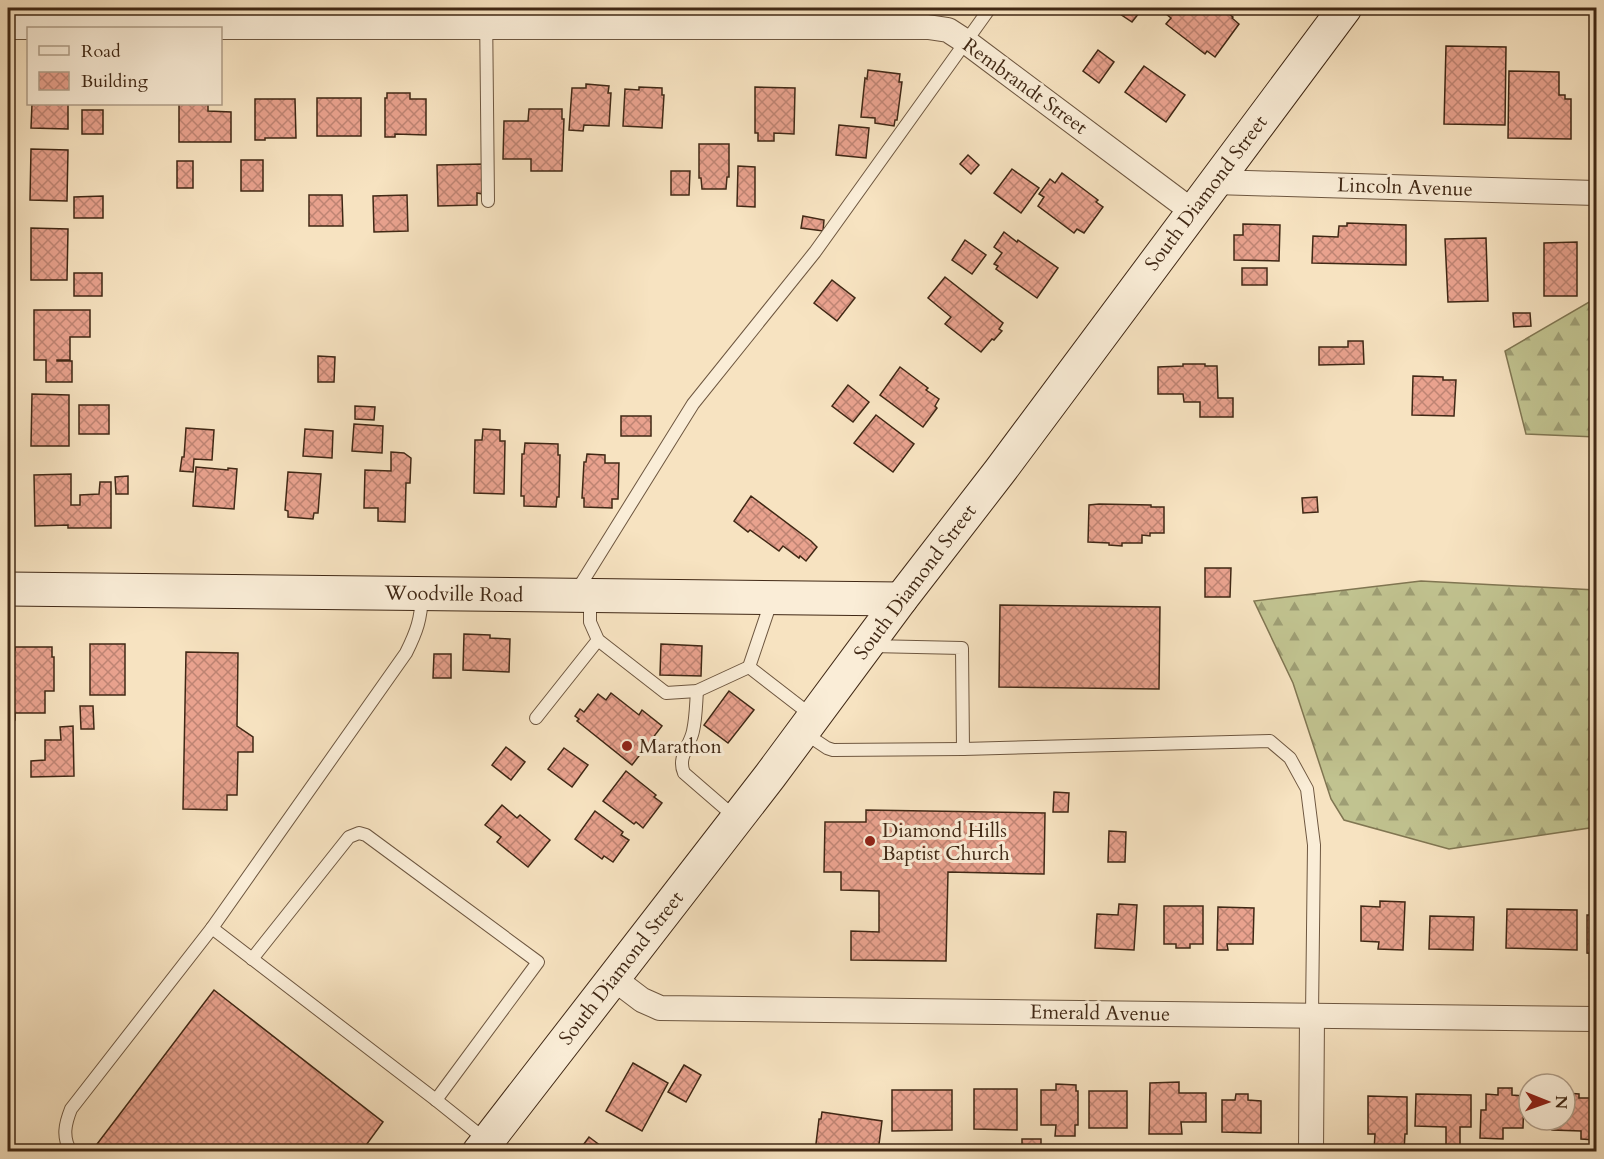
<svg xmlns="http://www.w3.org/2000/svg" width="1604" height="1159" font-family="Cardo,serif">
<style>
.forest{fill:url(#forest-firs);stroke:#807652;stroke-width:1.5}
.building{fill:url(#building-cross-hatch);stroke:#402815;stroke-width:1.5}
.lines{fill:none;stroke-linecap:round;stroke-linejoin:round}
.lane-casing{stroke:#6e5740;stroke-width:14}
.street-casing{stroke:#6e5740;stroke-width:26}
.secondary-casing{stroke:#402815;stroke-width:35}
.lane{stroke:#faedd7;stroke-width:12}
.street{stroke:#faedd7;stroke-width:24}
.secondary{stroke:#faedd7;stroke-width:33}
.poi-dot{fill:#8f2418;stroke:#faedd7;stroke-width:2}
.labels{text-anchor:middle;dominant-baseline:central;stroke-width:6;stroke-linejoin:round;paint-order:stroke}
.street-label{font-size:20px;fill:#402815;stroke:#faedd7}
.poi-label{font-size:20px;fill:#402815;stroke:#faedd7;text-anchor:start}
</style>
<defs>
<pattern id="forest-firs" width="22" height="20" patternUnits="userSpaceOnUse" patternTransform="scale(1.5)"><rect width="22" height="20" fill="#c1c390"/><path d="M5 1l3.5 6h-7zM16 11l3.5 6h-7z" fill="#9e9e74"/></pattern>
<pattern id="building-cross-hatch" width="8" height="8" patternUnits="userSpaceOnUse" patternTransform="scale(1.5)"><rect width="8" height="8" fill="#e9a28e"/><path d="M0 0l8 8M0 8l8-8" fill="none" stroke="#be8473"/></pattern>
</defs>
<rect width="100%" height="100%" fill="#f7e3c1"/>
<filter id="stains"><feTurbulence type="fractalNoise" baseFrequency=".00333" numOctaves="4"/><feColorMatrix values="0 0 0 0 .2 0 0 0 0 .09 0 0 0 0 .02 0 0 0 .5 -.17"/></filter>
<radialGradient id="worn" r=".72"><stop offset=".6" stop-color="#630" stop-opacity="0"/><stop offset="1" stop-color="#630" stop-opacity=".3"/></radialGradient>
<g class="forest">
<polygon points="1596,298 1596,437 1526,434 1505,351"/>
<polygon points="1421,581 1596,590 1596,827 1449,849 1344,820 1331,799 1293,683 1254,601"/>
</g>
<g class="building">
<polygon points="1111,8 1143,8 1132,22"/>
<polygon points="1171,8 1221,8 1233,17 1232,18 1239,24 1215,57 1207,51 1205,54 1166,24 1171,18 1166,14"/>
<polygon points="1446,46 1506,47 1505,125 1444,124"/>
<polygon points="1098,50 1114,62 1099,83 1083,71"/>
<polygon points="1144,66 1185,95 1166,122 1125,92"/>
<polygon points="868,70 900,74 899,82 902,82 897,120 895,120 894,126 875,123 875,118 861,117 865,78 867,79"/>
<polygon points="1509,71 1559,72 1559,95 1565,95 1565,99 1571,99 1571,139 1508,138"/>
<polygon points="586,84 609,86 608,93 611,93 609,126 584,125 583,131 569,130 572,88 586,88"/>
<polygon points="639,87 662,88 662,95 664,95 662,128 623,126 625,89 639,90"/>
<polygon points="755,87 795,88 794,134 774,133 774,141 758,141 758,133 755,133"/>
<polygon points="387,93 410,93 410,99 426,99 426,135 395,134 395,137 385,137 385,98 387,98"/>
<rect x="317" y="98" width="44" height="38"/>
<polygon points="255,99 295,99 296,138 265,138 265,140 255,140"/>
<polygon points="32,104 68,104 68,129 31,128"/>
<polygon points="179,104 208,104 208,111 231,112 231,142 179,142"/>
<polygon points="529,109 562,109 562,119 564,119 562,171 531,171 531,159 503,159 504,121 528,121"/>
<rect x="82" y="110" width="21" height="24"/>
<polygon points="839,125 869,128 866,158 836,155"/>
<polygon points="699,144 729,144 729,177 727,177 726,189 702,189 701,178 699,178"/>
<polygon points="31,149 68,150 67,201 30,200"/>
<polygon points="968,155 979,165 971,174 960,164"/>
<rect x="241" y="160" width="22" height="31"/>
<rect x="177" y="161" width="16" height="27"/>
<polygon points="483,164 483,194 477,193 477,205 438,206 437,165"/>
<polygon points="738,166 755,167 755,207 737,206"/>
<polygon points="1012,169 1039,188 1021,213 994,193"/>
<polygon points="671,171 690,171 689,195 671,195"/>
<polygon points="1062,173 1098,200 1096,202 1103,207 1084,233 1077,229 1074,233 1038,206 1044,197 1039,194 1050,179 1055,183"/>
<polygon points="309,195 342,195 343,226 309,226"/>
<polygon points="407,195 408,231 374,232 373,196"/>
<polygon points="103,196 103,218 74,218 74,197"/>
<polygon points="803,216 824,220 823,231 801,228"/>
<polygon points="1347,223 1406,225 1406,265 1312,263 1313,236 1338,237 1339,226 1347,226"/>
<polygon points="1243,224 1280,225 1279,261 1234,260 1234,235 1243,235"/>
<polygon points="31,228 68,229 67,280 31,280"/>
<polygon points="1004,232 1017,242 1018,240 1058,268 1037,298 996,269 998,266 994,264 1002,253 994,247"/>
<polygon points="1486,238 1488,301 1448,302 1445,239"/>
<polygon points="965,240 986,255 972,274 952,260"/>
<polygon points="1577,242 1577,296 1544,296 1544,243"/>
<rect x="1242" y="268" width="25" height="17"/>
<rect x="74" y="273" width="28" height="23"/>
<polygon points="945,277 1003,323 999,329 1002,331 994,340 992,339 981,352 945,324 951,317 928,298"/>
<polygon points="832,280 855,298 837,321 814,303"/>
<polygon points="34,310 90,310 90,337 70,337 70,360 57,360 57,361 72,361 72,382 46,382 46,360 34,360"/>
<polygon points="1513,313 1530,313 1531,326 1514,327"/>
<polygon points="1348,341 1363,341 1364,364 1319,365 1319,347 1348,347"/>
<polygon points="318,356 335,357 334,382 318,382"/>
<polygon points="1183,364 1205,364 1205,366 1217,366 1218,398 1233,398 1233,417 1200,417 1200,402 1184,402 1183,394 1158,394 1158,367 1183,366"/>
<polygon points="900,367 928,388 926,390 939,399 935,406 937,408 923,427 880,395"/>
<polygon points="1413,376 1443,377 1443,380 1456,380 1454,416 1412,415"/>
<polygon points="848,385 869,402 853,422 832,406"/>
<polygon points="32,394 69,395 69,446 31,446"/>
<rect x="79" y="405" width="30" height="29"/>
<polygon points="355,406 375,407 374,420 355,419"/>
<polygon points="876,415 914,444 893,472 854,443"/>
<rect x="621" y="416" width="30" height="20"/>
<polygon points="354,424 383,426 382,453 352,451"/>
<polygon points="186,428 214,430 212,460 194,459 193,472 180,471 182,457 184,457"/>
<polygon points="305,429 333,431 332,458 303,456"/>
<polygon points="483,429 500,430 500,441 505,441 504,494 474,493 475,440 482,440"/>
<polygon points="525,443 558,444 558,455 560,455 559,497 557,497 556,507 524,506 524,496 521,496 522,454 524,454"/>
<polygon points="391,452 404,453 411,458 410,483 406,483 405,522 378,521 378,508 364,508 365,470 391,471"/>
<polygon points="587,454 605,455 605,463 619,463 618,499 612,499 612,508 584,507 584,498 582,498 584,462 586,462"/>
<polygon points="196,467 228,470 228,468 237,469 234,509 193,506"/>
<polygon points="288,472 321,474 318,513 314,513 313,519 288,517 288,511 285,510"/>
<polygon points="71,474 71,505 80,505 80,495 99,494 100,482 111,482 111,528 68,528 68,525 35,526 34,475"/>
<polygon points="128,476 128,494 116,494 115,477"/>
<polygon points="751,496 811,541 817,547 806,561 800,556 799,558 783,546 779,551 750,530 748,532 734,521"/>
<polygon points="1317,497 1318,512 1303,513 1302,498"/>
<polygon points="1099,504 1151,505 1151,507 1164,507 1164,533 1150,533 1150,536 1142,535 1142,543 1122,543 1122,546 1109,545 1109,543 1088,542 1089,505"/>
<polygon points="1205,568 1231,568 1230,597 1205,597"/>
<polygon points="1000,605 1160,607 1159,689 999,687"/>
<polygon points="464,634 490,635 490,638 510,639 509,672 463,670"/>
<rect x="90" y="644" width="35" height="51"/>
<polygon points="661,644 702,646 701,676 660,675"/>
<polygon points="15,647 52,647 52,657 54,657 54,691 45,691 45,713 15,713 15,720 8,720 8,651 15,650"/>
<polygon points="186,652 238,653 237,726 253,737 253,752 238,752 237,795 227,795 227,810 183,809"/>
<polygon points="434,654 451,654 451,678 433,678"/>
<polygon points="729,691 754,710 728,743 704,725"/>
<polygon points="611,693 639,715 642,710 662,726 632,765 577,721 579,719 575,716 580,709 584,712 598,694 606,700"/>
<polygon points="80,706 93,706 94,729 81,729"/>
<polygon points="73,726 74,776 31,777 31,761 45,760 45,740 61,740 60,727"/>
<polygon points="506,747 525,762 511,780 492,765"/>
<polygon points="564,748 588,765 572,787 548,769"/>
<polygon points="626,771 656,795 654,797 662,803 643,828 636,822 634,824 603,801"/>
<polygon points="1054,792 1069,793 1068,812 1053,812"/>
<polygon points="502,805 517,818 520,815 550,840 528,867 497,842 501,837 485,825"/>
<polygon points="866,810 1045,813 1044,874 948,872 946,961 851,960 851,931 879,932 879,891 841,890 841,872 824,872 825,822 866,822"/>
<polygon points="595,811 623,832 621,835 629,840 613,862 604,856 602,859 575,839"/>
<polygon points="1109,831 1126,832 1125,862 1108,862"/>
<polygon points="1380,901 1405,902 1403,950 1378,949 1379,942 1361,941 1361,906 1380,907"/>
<polygon points="1119,904 1137,905 1134,950 1095,948 1097,914 1118,915"/>
<polygon points="1164,906 1203,906 1203,944 1190,944 1190,948 1176,948 1176,944 1164,944"/>
<polygon points="1218,907 1254,908 1253,944 1227,944 1228,950 1217,950"/>
<polygon points="1507,909 1577,910 1577,950 1506,948"/>
<polygon points="1587,915 1596,915 1596,954 1587,953"/>
<polygon points="1430,916 1474,917 1473,950 1429,949"/>
<polygon points="214,990 383,1122 361,1152 91,1152"/>
<polygon points="633,1063 668,1083 642,1131 606,1111"/>
<polygon points="684,1065 701,1075 686,1102 668,1092"/>
<polygon points="1179,1082 1179,1093 1206,1093 1206,1122 1181,1122 1182,1134 1149,1134 1150,1083"/>
<polygon points="1056,1084 1076,1085 1076,1091 1078,1091 1078,1125 1075,1125 1075,1136 1055,1136 1056,1125 1041,1125 1041,1090 1056,1090"/>
<polygon points="1498,1088 1512,1088 1512,1095 1524,1096 1523,1128 1503,1128 1503,1139 1480,1138 1481,1110 1486,1110 1486,1094 1498,1095"/>
<polygon points="974,1089 1017,1089 1017,1130 974,1129"/>
<polygon points="892,1090 952,1090 952,1130 892,1131"/>
<rect x="1089" y="1091" width="38" height="37"/>
<polygon points="1566,1093 1579,1094 1579,1098 1591,1098 1591,1114 1596,1114 1595,1140 1581,1139 1581,1131 1552,1130 1552,1120 1565,1120"/>
<polygon points="1236,1094 1248,1094 1248,1100 1261,1101 1261,1133 1222,1132 1222,1100 1235,1100"/>
<polygon points="1416,1094 1471,1095 1471,1127 1460,1127 1460,1148 1446,1148 1446,1127 1415,1126"/>
<polygon points="1368,1096 1407,1097 1407,1134 1405,1134 1404,1151 1374,1151 1375,1134 1368,1134"/>
<polygon points="822,1112 882,1121 878,1152 815,1152 819,1119 821,1119"/>
<polygon points="589,1137 609,1152 578,1152"/>
<rect x="1022" y="1139" width="19" height="13"/>
</g>
<g class="lines">
<g class="lane-casing">
<g id="lane">
<polyline points="486,8 488,201"/>
<polyline points="576,592 693,404 815,252 990,8"/>
<polyline points="590,596 590,622 598,640 666,693 697,691 749,667"/>
<polyline points="772,599 749,667 811,715"/>
<polyline points="871,646 962,648 963,749"/>
<path d="M697,691C696,704 696,718 693,731C690,746 677,757 684,773L736,818"/>
<polyline points="536,718 598,640"/>
<polyline points="803,732 827,748 833,750 963,749 1270,741 1290,758 1307,789 1314,845 1312,1015"/>
<path d="M212,928L406,653C417,631 421,619 422,595"/>
<polyline points="252,959 349,837 359,833 366,835 538,962 436,1100"/>
<path d="M71,1152C62,1137 65,1124 71,1109L212,928L436,1100L501,1152"/>
</g>
</g>
<g class="street-casing">
<g id="street">
<polyline points="8,27 928,27 948,30 965,41 1192,211"/>
<polyline points="1214,182 1596,193"/>
<polyline points="613,978 642,1000 660,1008 1596,1019"/>
<polyline points="1311,1152 1312,1015"/>
</g>
</g>
<g class="secondary-casing">
<g id="secondary">
<polyline points="8,589 901,599"/>
<polyline points="479,1152 770,776 901,599 1000,471 1345,8"/>
</g>
</g>
<use href="#lane" class="lane"/>
<use href="#street" class="street"/>
<use href="#secondary" class="secondary"/>
</g>
<g class="poi-dot">
<circle cx="627" cy="746" r="6"/>
<circle cx="870" cy="841" r="6"/>
</g>
<g class="labels">
<g class="street-label">
<text transform="translate(1025 86) rotate(36)">Rembrandt Street</text>
<text transform="translate(1405 187) rotate(2)">Lincoln Avenue</text>
<text transform="translate(1206 193) rotate(-53)">South Diamond Street</text>
<text transform="translate(915 582) rotate(-53)">South Diamond Street</text>
<text transform="translate(454 594) rotate(1)">Woodville Road</text>
<text transform="translate(621 968) rotate(-52)">South Diamond Street</text>
<text transform="translate(1100 1013) rotate(1)">Emerald Avenue</text>
</g>
<g class="poi-label">
<text x="639" y="746">Marathon</text>
<text x="882" y="830">Diamond Hills<tspan x="882" dy="23">Baptist Church</tspan></text>
</g>
</g>
<rect width="1604" height="1159" fill="none" stroke="#f7e3c1" stroke-width="30"/>
<rect x="9" y="9" width="1586" height="1141" fill="none" stroke="#402815" stroke-width="3"/>
<rect x="15" y="15" width="1574" height="1129" fill="none" stroke="#402815" stroke-width="1.5"/>
<rect x="27" y="27" width="195" height="78" fill="#faedd7" stroke="#b09e89" stroke-width="1.5"/>
<rect x="39" y="46" width="30" height="9" fill="#faedd7" stroke="#b09e89" stroke-width="1.5"/>
<text x="81" y="57" font-size="18" fill="#402815">Road</text>
<rect x="39" y="72" width="30" height="18" fill="url(#building-cross-hatch)" stroke="#b09e89" stroke-width="1.5"/>
<text x="81" y="87" font-size="18" fill="#402815">Building</text>
<g transform="translate(1547 1102) rotate(91)"><circle r="28" fill="#faedd7" stroke="#b09e89" stroke-width="1.5"/>
<path d="M0-4.5L10 22L0 15L-10 22Z" fill="#8f2418"/>
<text y="-9" font-size="16" font-weight="bold" text-anchor="middle" fill="#402815">N</text>
</g>
<rect width="100%" height="100%" filter="url(#stains)"/>
<rect width="100%" height="100%" fill="url(#worn)"/>
</svg>
